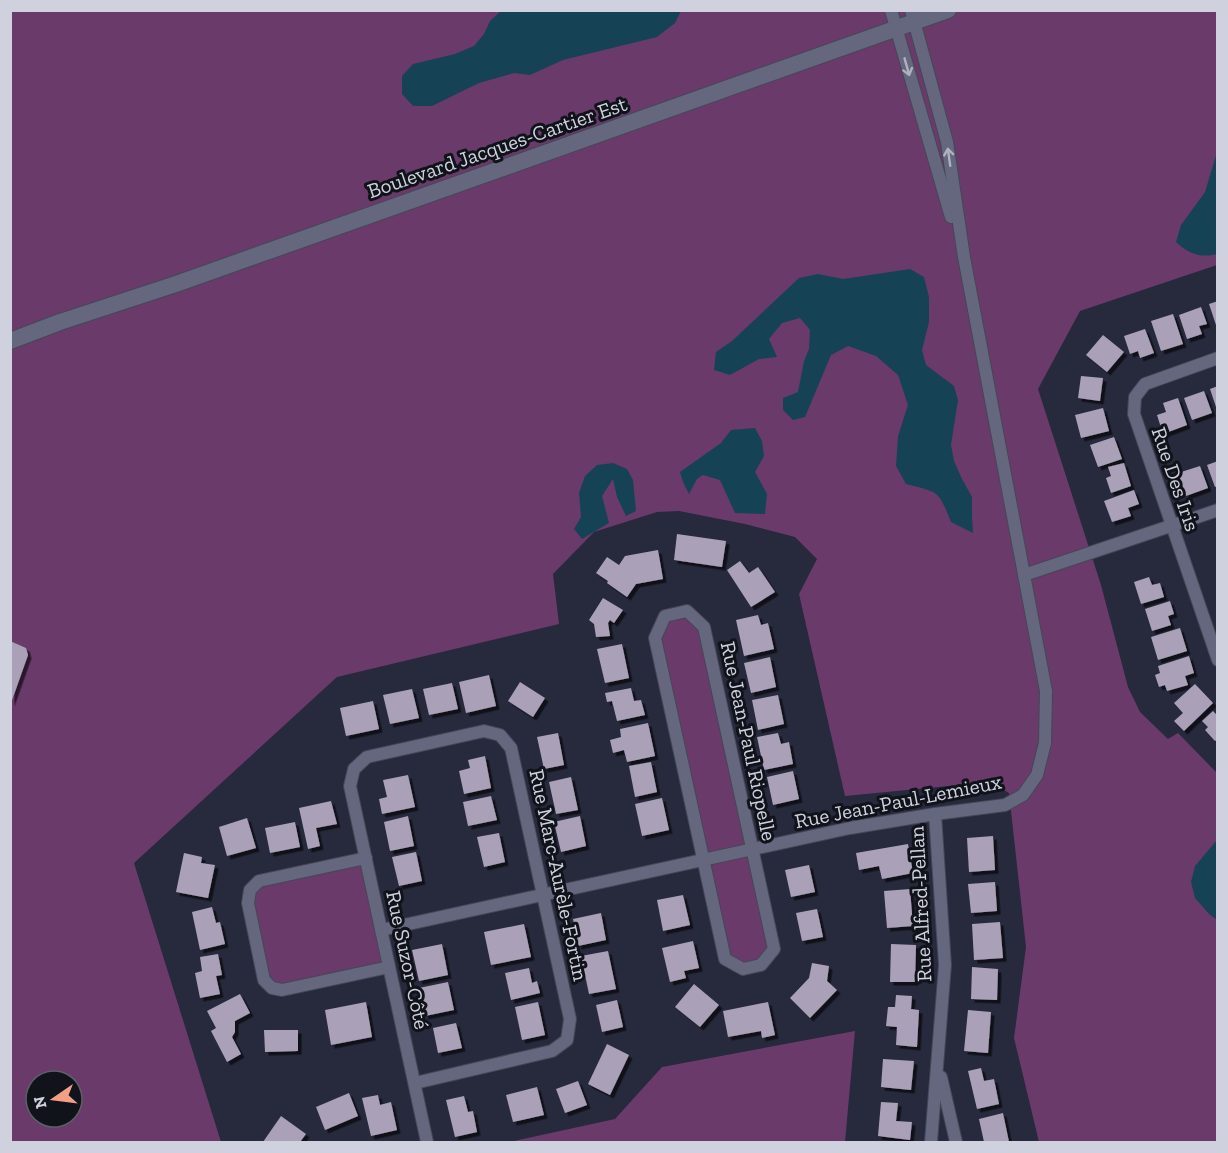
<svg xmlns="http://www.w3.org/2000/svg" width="1228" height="1153" font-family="'Zilla Slab',serif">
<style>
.grass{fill:#6a3a6b;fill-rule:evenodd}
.water{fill:#164256}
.building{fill:#aaa1b8;filter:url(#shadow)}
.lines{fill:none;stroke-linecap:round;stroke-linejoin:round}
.street-casing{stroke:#454757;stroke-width:14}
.secondary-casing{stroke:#454757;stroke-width:18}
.street{stroke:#64677d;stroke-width:12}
.secondary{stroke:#64677d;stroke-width:16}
.oneway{stroke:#afb1c1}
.labels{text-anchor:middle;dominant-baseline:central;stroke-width:6;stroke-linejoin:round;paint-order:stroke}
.street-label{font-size:21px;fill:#cfd1de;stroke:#11131b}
</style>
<defs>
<filter id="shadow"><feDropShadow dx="3.5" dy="3.5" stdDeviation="0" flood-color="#0009"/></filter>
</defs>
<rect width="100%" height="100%" fill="#27293c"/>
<g class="grass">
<path d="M10,11H1217V265L1080,311L1038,389L1101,585L1128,687L1140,712L1168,739L1178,733L1217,773V1142H1039L1014,1038L1026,947L1009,793L990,782L845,796L799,594L817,559L795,537L745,524L679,511L657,512L594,532L553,574L559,624L337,677L134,863L221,1142H11ZM36,1081H72V1117H36Z"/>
<polygon points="687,611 704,627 774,949 761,965 743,969 725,959 655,638 665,616"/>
<polygon points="366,858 389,967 282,990 264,980 250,890 259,881"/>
<polygon points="855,1031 845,1142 514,1142 514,1141 615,1119 662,1067"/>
</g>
<g class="water">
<polygon points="501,11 505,10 681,11 675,23 657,37 563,60 530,75 514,73 479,83 432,106 413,106 402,94 402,76 413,64 455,54 474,46 484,34 490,21"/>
<path d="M1217,152V254C1200,258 1189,254 1176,242L1181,225L1205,192Z"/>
<path d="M910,269L924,277L929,297V322L922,350L926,365L954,386L958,400L951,445L954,461L961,477L972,497V516L973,533L951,522C938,490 940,493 906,484L896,466L898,436L908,405L898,375L876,356L848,346L831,355L805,417L793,420L783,410V398L798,392L804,361L809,349L810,330L800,318L782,323L769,339L777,357L759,359L730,375L714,370L716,352L732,341L799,278L818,274L843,279Z"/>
<polygon points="755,428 762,441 764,456 755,472 767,494 765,514 735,513 720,480 703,475 697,479 689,494 683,482 680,472 721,443 731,430"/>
<polygon points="613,463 627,469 633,480 636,511 626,516 617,497 613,479 602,496 609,523 582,539 574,529 581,517 579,493 585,476 597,465"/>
<polygon points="1217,840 1217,839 1217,920 1209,914 1195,898 1191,882 1195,866"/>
</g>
<g class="building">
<polygon points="1218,301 1218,328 1217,328 1209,304"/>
<polygon points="1201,307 1207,324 1199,326 1202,334 1187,339 1179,315"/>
<polygon points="1173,314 1183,344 1161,351 1151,321"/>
<polygon points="1145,329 1154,353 1140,358 1138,351 1130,354 1124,336"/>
<polygon points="1103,335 1124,352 1107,372 1086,355"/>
<polygon points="1081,376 1103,378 1100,401 1078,398"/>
<polygon points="1218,386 1218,410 1217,410 1210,389"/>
<polygon points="1204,391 1212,413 1192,420 1184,398"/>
<polygon points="1178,398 1187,425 1163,434 1157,415 1166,412 1163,403"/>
<polygon points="1103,408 1109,431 1081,438 1075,415"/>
<polygon points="1114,437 1122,459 1098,467 1090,445"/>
<polygon points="1218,461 1218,486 1215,487 1207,465"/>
<polygon points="1124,463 1131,486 1111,493 1106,478 1111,476 1108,467"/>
<polygon points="1200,466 1208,488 1186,496 1178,473"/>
<polygon points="1134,490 1139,504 1128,508 1131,516 1112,522 1104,501"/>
<polygon points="677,534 726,541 722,567 674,560"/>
<polygon points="658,550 663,579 636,584 627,597 607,583 608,581 596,573 607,557 619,565 625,556"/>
<polygon points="740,561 749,573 758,567 775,592 751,607 727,570"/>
<polygon points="1149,577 1152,585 1160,583 1164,597 1141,604 1134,582"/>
<polygon points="603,598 623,610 614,623 610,620 608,623 610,636 596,637 594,624 589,620"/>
<polygon points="1170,601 1174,614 1168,616 1171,625 1152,631 1145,609"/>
<polygon points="758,615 761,625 768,623 774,649 744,656 736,620"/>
<polygon points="1180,628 1187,651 1158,660 1151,637"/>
<polygon points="10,641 26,648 28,655 11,703"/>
<polygon points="622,644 629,678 605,683 597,649"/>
<polygon points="1189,656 1194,673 1185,676 1188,685 1167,691 1165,685 1159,687 1155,675 1160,673 1158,666"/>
<polygon points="770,657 776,687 751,693 744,663"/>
<polygon points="489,675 496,706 466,713 459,682"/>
<polygon points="520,682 545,698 533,717 508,701"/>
<polygon points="452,683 458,709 429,715 423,689"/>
<polygon points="1195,684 1213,703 1184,731 1174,721 1183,713 1174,703"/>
<polygon points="631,688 634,701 641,700 645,715 617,721 612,701 607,702 605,693"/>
<polygon points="412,689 419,718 390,724 383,695"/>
<polygon points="778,695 784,724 758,730 752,700"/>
<polygon points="373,701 379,729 346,736 340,708"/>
<polygon points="1213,711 1218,716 1218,739 1215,741 1205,730 1208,727 1202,721"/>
<polygon points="648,723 655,756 627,762 624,750 613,753 610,740 621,737 620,729"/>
<polygon points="558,733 564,765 544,769 537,737"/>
<polygon points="778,733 781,744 789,742 793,764 764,770 757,737"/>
<polygon points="485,756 491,788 464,794 459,771 470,768 468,760"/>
<polygon points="651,762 657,792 635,797 629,766"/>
<polygon points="793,771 799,799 773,805 767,777"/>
<polygon points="408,775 415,807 382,814 379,799 387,797 383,780"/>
<polygon points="571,777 578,810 556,814 549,782"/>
<polygon points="491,796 497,820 468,826 463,802"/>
<polygon points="662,798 669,830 642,836 635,804"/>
<polygon points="331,801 337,824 316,828 320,846 308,849 299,808"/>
<polygon points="408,816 414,846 390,851 384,822"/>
<polygon points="580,816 586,846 561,852 554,822"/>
<polygon points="247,818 256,848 227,856 219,827"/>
<polygon points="295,822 300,847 270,853 265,828"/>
<polygon points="499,833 505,862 484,867 477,837"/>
<polygon points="993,836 995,870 969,872 967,838"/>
<polygon points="908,844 913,873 882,879 879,866 859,870 856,853"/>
<polygon points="416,852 422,881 399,886 392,857"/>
<polygon points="184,853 202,857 201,863 215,865 208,898 176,892"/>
<polygon points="809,865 815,892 791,897 785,870"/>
<polygon points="995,882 997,911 971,913 968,884"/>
<polygon points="910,889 913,926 887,928 884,891"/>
<polygon points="683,895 690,925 663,931 657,900"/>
<polygon points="212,907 216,923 220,922 225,944 200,950 192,912"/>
<polygon points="817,909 823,937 802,941 796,913"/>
<polygon points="601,913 606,940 578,946 573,919"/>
<polygon points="1000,922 1003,958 974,960 972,924"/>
<polygon points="524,924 531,957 491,965 484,932"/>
<polygon points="693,941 699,968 684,971 686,978 670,982 662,948"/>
<polygon points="442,944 448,975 419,981 412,950"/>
<polygon points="891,944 916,945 915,982 890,982"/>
<polygon points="608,951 616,989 589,994 581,956"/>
<polygon points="218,954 222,975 216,976 220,994 200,998 195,973 202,971 200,957"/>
<polygon points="812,963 829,966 827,981 837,990 810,1018 790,998 809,978"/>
<polygon points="972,967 998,969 997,1000 971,999"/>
<polygon points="529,968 532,983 537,981 540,993 511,1000 505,973"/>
<polygon points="448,982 454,1010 425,1016 419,988"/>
<polygon points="694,984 719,1005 700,1027 675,1007"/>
<polygon points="240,994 250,1013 235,1021 235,1032 232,1037 241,1054 227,1062 211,1031 216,1028 207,1011"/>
<polygon points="896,995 912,996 911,1009 919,1010 917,1047 896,1045 897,1027 886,1026 888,1007 895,1007"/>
<polygon points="617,1000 623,1027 602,1032 596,1005"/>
<polygon points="366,1002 372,1037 331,1045 325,1010"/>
<polygon points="538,1002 545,1035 522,1040 515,1007"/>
<polygon points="768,1002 775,1035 762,1038 761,1031 728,1037 723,1011"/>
<polygon points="968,1010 991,1012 988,1053 964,1051"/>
<polygon points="456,1023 462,1048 438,1053 433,1028"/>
<polygon points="264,1030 298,1030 298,1051 265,1052"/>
<polygon points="607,1044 629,1055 610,1095 588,1084"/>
<polygon points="883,1059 914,1061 911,1090 881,1087"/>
<polygon points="981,1068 984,1081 994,1079 999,1104 977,1109 968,1071"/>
<polygon points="578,1081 587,1105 565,1113 556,1089"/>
<polygon points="537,1087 544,1115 513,1122 506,1095"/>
<polygon points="349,1093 358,1116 325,1130 316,1107"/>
<polygon points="378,1095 380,1105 391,1102 397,1130 371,1136 362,1098"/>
<polygon points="464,1096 468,1112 473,1111 477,1132 455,1137 446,1100"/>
<polygon points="881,1102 898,1103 896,1121 912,1122 910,1140 878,1136"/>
<polygon points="1003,1113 1009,1142 984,1142 979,1119"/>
<polygon points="281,1116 306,1134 300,1142 263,1142"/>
</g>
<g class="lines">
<g class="street-casing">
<g id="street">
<polyline points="891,10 951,217"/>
<polyline points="1218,358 1145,384 1135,397 1134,414 1218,660"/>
<polyline points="1024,575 1218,510"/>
<polygon points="687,611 704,627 774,949 761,965 743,969 725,959 655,638 665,616"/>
<polyline points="366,858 259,881 250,890 248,903 264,980 272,988 282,990 389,967"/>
<polyline points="381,930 850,828 935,814 1005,805 1023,795 1037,775 1045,743 1046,691 964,257 947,142 911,10"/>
<polyline points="941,1077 956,1142"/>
<polyline points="415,1083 552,1051 567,1040 570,1019 511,748 500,735 484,731 367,757 354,769 350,786 427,1142"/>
<polyline points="931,1142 945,965 935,814"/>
</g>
</g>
<g class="secondary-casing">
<polyline id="secondary" points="10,341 60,322 176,284 948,10"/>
</g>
<use href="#street" class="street"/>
<use href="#secondary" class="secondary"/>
</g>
<defs><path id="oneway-shaft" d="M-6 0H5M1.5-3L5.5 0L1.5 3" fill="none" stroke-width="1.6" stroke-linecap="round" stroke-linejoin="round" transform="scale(1.5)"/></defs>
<g class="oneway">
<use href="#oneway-shaft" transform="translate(907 67) rotate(74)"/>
<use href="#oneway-shaft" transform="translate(949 157) rotate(-98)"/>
</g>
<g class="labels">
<g class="street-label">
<text transform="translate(497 147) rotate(-19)">Boulevard Jacques-Cartier Est</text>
<text transform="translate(1176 479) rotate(71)">Rue Des Iris</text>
<text transform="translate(749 741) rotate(78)">Rue Jean-Paul Riopelle</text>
<text transform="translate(898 801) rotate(-11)">Rue Jean-Paul-Lemieux</text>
<text transform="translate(559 875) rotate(78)">Rue Marc-Aurèle-Fortin</text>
<text transform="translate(920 904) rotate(-93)">Rue Alfred-Pellan</text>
<text transform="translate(408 960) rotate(78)">Rue Suzor-Côté</text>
</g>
</g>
<rect width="1228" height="1153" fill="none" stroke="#cfd1de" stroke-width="24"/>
<g transform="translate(54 1099) rotate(256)"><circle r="28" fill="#11131b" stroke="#5d5f69" stroke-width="1.5"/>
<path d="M0-4.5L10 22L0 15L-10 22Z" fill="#f39f85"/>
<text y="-9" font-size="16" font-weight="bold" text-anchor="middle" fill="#cfd1de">N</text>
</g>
</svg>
